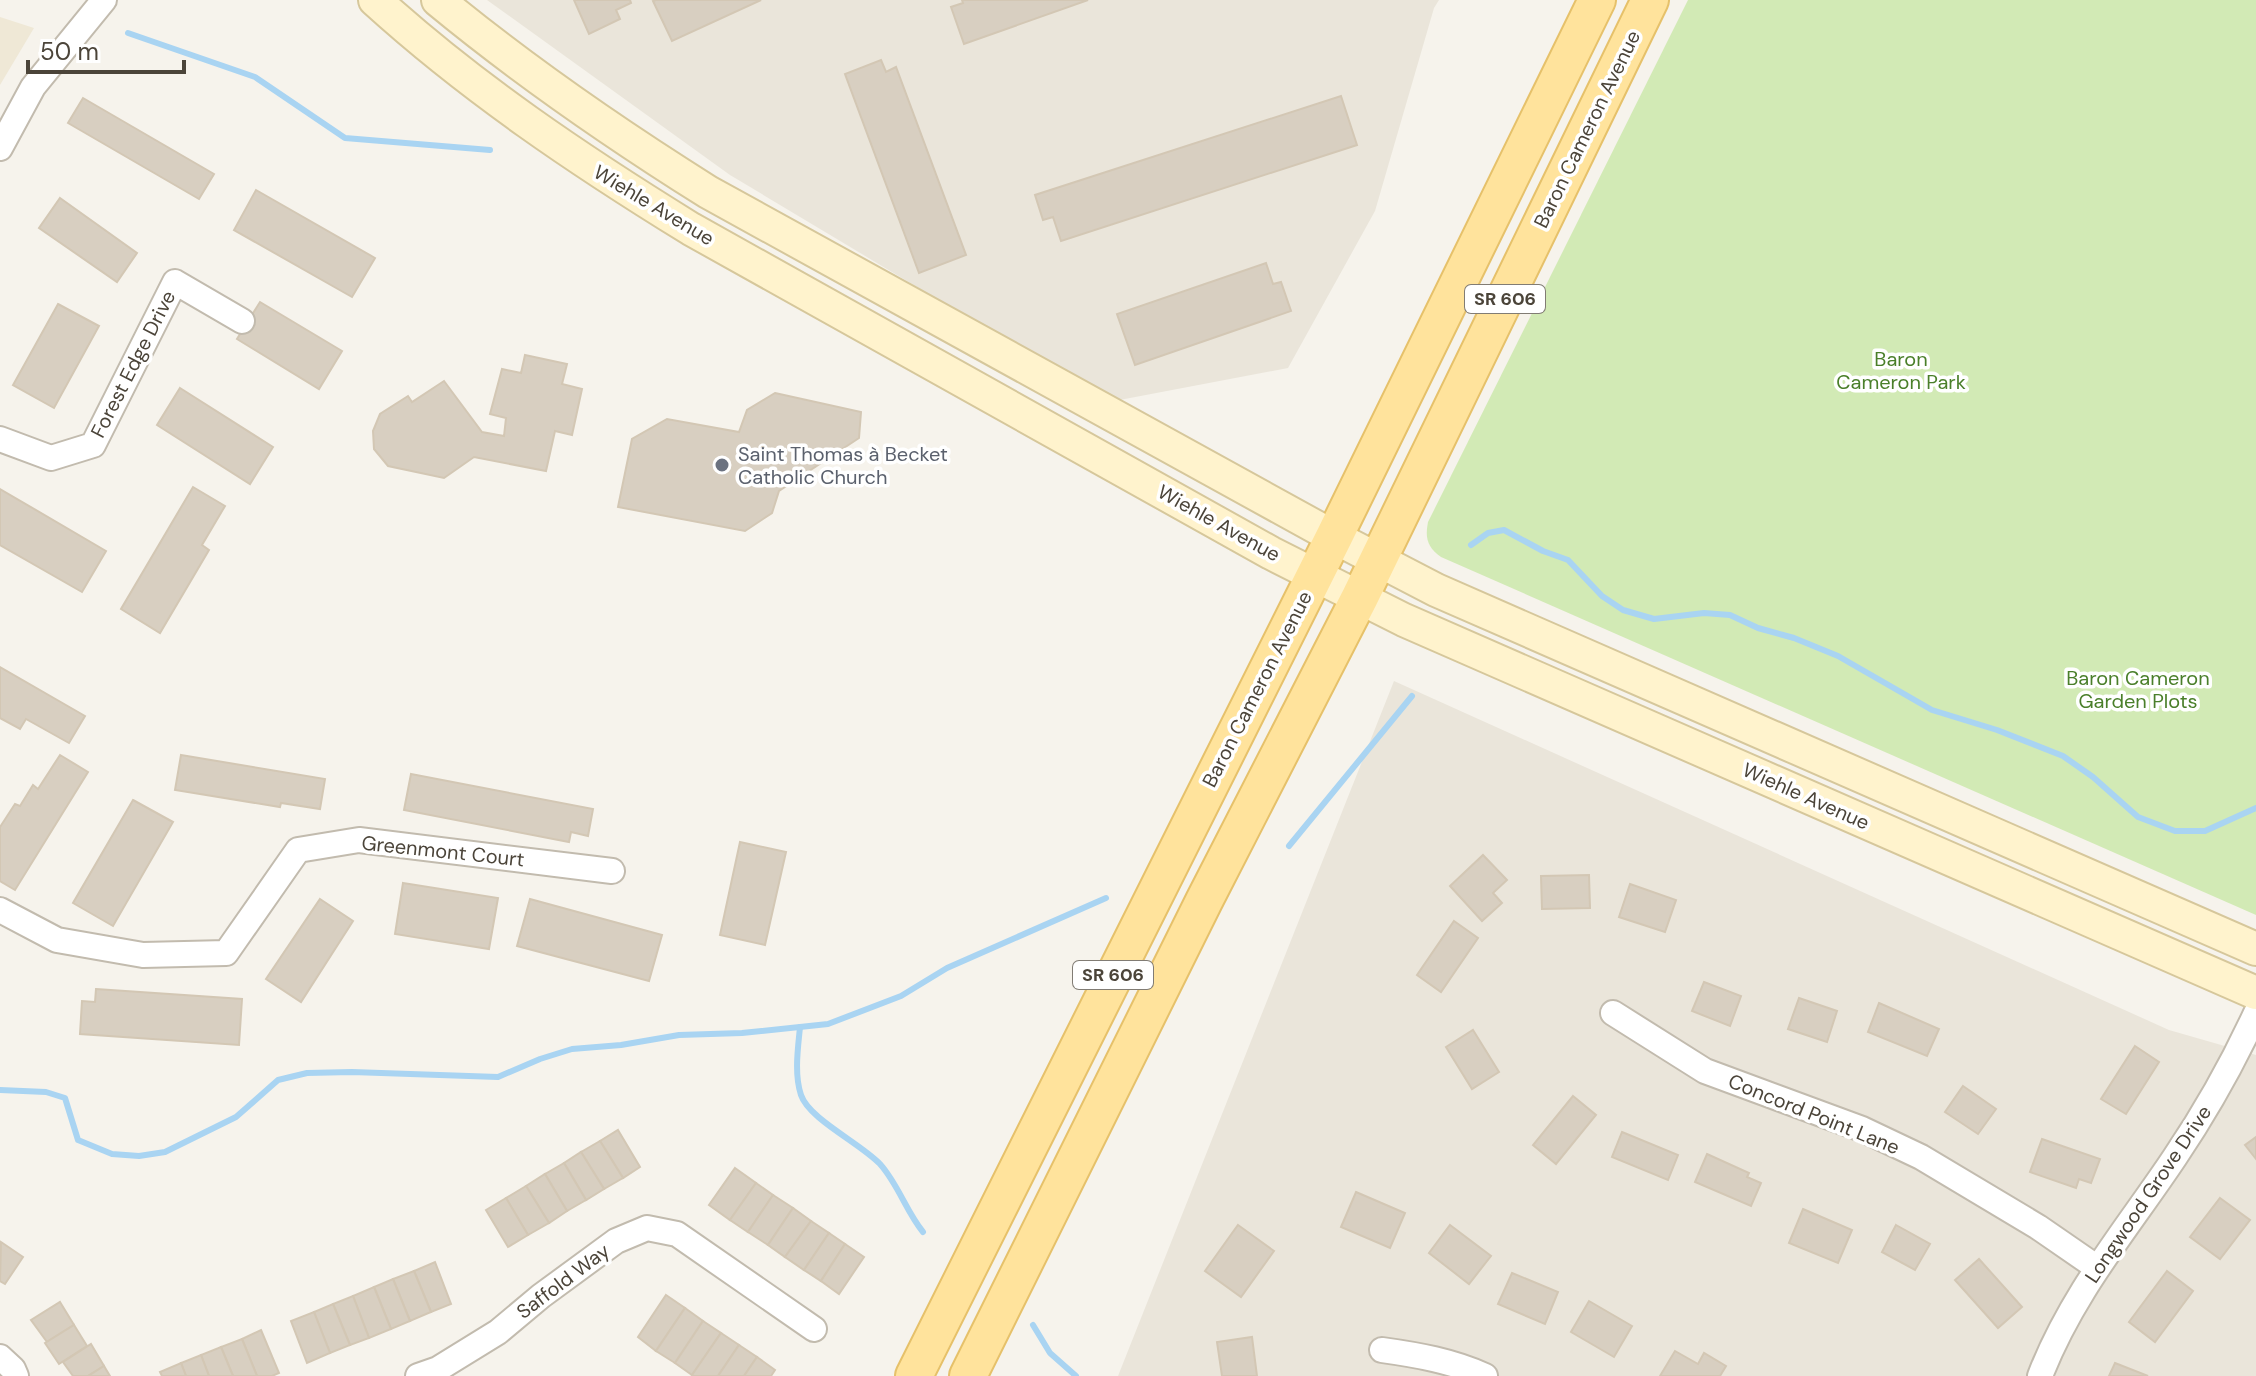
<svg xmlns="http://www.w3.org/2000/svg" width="2256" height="1376" font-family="'DM Sans',sans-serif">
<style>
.residential{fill:#eae5da}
.education{fill:#efe8d6}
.green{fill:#d2eab5}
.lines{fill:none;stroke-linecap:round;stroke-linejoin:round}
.stream{stroke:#a9d4f2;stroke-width:6}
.building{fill:#d8cfc1;stroke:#d3c7b4;stroke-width:2}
.minor-casing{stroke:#c2bbae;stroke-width:28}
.secondary-casing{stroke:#d6c79b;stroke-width:36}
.primary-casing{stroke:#e6c16a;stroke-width:40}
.minor{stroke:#fff;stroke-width:24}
.secondary{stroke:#fff3cd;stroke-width:32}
.primary{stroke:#ffe39c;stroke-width:36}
.worship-dot{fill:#6b7280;stroke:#fff;stroke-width:3}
.labels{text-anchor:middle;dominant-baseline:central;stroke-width:7;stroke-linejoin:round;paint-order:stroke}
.shield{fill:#fff;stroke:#817c74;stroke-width:2}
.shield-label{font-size:18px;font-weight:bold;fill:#4b4439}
.street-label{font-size:20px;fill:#4b4439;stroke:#fff}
.park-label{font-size:20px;fill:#4a7f2a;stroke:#fff}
.worship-label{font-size:20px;fill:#5b616d;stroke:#fff;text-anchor:start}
</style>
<rect width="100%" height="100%" fill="#f6f3ec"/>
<g class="residential">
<polygon points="487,0 1439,0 1434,8 1375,211 1288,368 1109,402 730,175"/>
<polygon points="1394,681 2169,1030 2256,1055 2256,1376 1118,1376"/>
</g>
<polygon class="education" points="0,17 34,28 0,85"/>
<path class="green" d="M1688,0H2256V915L1441,557C1427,547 1425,538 1428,522Z"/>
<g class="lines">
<g class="stream">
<polyline points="128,33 255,77 345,138 490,150"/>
<polyline points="1471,545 1488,533 1504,530 1543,551 1568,560 1602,596 1623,610 1654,619 1704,613 1730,615 1758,628 1794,638 1838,656 1932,710 1997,730 2063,756 2093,777 2138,817 2175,831 2205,831 2256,808"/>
<polyline points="1289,846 1412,696"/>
<path d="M800,1027C798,1048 794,1074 801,1095C809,1119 860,1143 880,1164C898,1184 906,1211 923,1232"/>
<polyline points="0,1090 46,1092 65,1098 78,1140 112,1154 139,1156 165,1152 236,1117 278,1080 307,1073 352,1072 498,1077 540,1059 572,1049 621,1045 679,1035 742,1033 828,1024 901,996 947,968 1106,898"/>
<polyline points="1033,1325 1050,1353 1076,1376"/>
</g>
</g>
<g class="building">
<polygon points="574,0 630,0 631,3 616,10 620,19 589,34"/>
<polygon points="656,0 761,0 672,41 653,1"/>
<polygon points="962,0 1088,0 964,44 951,7 963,3"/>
<polygon points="881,60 886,72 896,67 966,255 919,273 845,74"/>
<polygon points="1341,96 1357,145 1061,241 1053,217 1043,220 1035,195"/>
<polygon points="83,98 214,174 199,199 68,123"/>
<polygon points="256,190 375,258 352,297 234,230"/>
<polygon points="60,198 137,253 117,282 39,228"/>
<polygon points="1266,263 1273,284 1281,282 1291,311 1135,365 1117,314"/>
<polygon points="260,302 342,351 319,389 237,339"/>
<polygon points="58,304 99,326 54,408 13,385"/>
<polygon points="525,355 567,364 562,384 582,389 572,435 555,431 546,471 474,457 444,478 388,466 374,449 373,431 380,414 408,396 412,402 444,381 482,432 504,436 506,418 490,414 502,369 521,373"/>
<polygon points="180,388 273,447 250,484 157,425"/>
<polygon points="775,393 861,412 859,438 779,491 772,513 745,531 618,507 632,439 667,419 739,432 747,410"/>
<polygon points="193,487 225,506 202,545 209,550 160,633 121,609"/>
<polygon points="0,489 106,551 82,592 0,545"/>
<polygon points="0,667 85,716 69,743 26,719 20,729 0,718"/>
<polygon points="60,755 88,772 15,890 0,881 0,827 15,804 20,806 33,785 38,789"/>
<polygon points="181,755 325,779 320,809 281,803 280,807 175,790"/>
<polygon points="411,774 593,809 588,836 571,832 569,842 404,810"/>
<polygon points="133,800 173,822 113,926 73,903"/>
<polygon points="740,842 786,852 765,945 720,935"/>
<polygon points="1483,855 1507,880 1493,893 1502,903 1482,921 1450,886"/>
<polygon points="1589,875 1590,908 1542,909 1541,876"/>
<polygon points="403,883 498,898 489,949 395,934"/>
<polygon points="1630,884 1676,900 1665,932 1619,917"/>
<polygon points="320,899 353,921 301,1002 266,979"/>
<polygon points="530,899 662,935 649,981 517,946"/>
<polygon points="1454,921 1478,938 1441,992 1417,975"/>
<polygon points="1704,982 1741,996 1730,1026 1692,1011"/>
<polygon points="96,989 242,999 239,1045 80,1034 82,1001 95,1002"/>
<polygon points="1799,998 1837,1011 1827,1042 1788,1029"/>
<polygon points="1879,1003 1939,1029 1927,1056 1868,1032"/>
<polygon points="1473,1030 1499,1072 1472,1089 1446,1047"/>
<polygon points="2135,1046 2159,1062 2126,1114 2101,1099"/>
<polygon points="1963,1086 1996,1109 1978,1134 1945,1112"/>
<polygon points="1573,1096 1596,1115 1556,1164 1533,1145"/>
<polygon points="618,1130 640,1167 623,1178 600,1141"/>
<polygon points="1622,1132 1678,1155 1668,1180 1612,1157"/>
<polygon points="2256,1137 2256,1159 2245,1145"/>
<polygon points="2042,1139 2100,1159 2091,1183 2079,1179 2076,1188 2030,1172"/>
<polygon points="600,1141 623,1178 604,1189 581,1152"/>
<polygon points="581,1152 604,1189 586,1200 564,1163"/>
<polygon points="1707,1154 1749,1173 1747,1177 1761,1183 1751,1206 1695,1182"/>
<polygon points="564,1163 586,1200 567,1211 545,1174"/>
<polygon points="735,1168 756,1183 730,1220 709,1205"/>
<polygon points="545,1174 567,1211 549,1223 526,1186"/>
<polygon points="756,1183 773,1195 748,1232 730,1220"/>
<polygon points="526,1186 549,1223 528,1235 506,1198"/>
<polygon points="1356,1192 1405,1213 1390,1248 1341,1227"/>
<polygon points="773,1195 793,1208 768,1245 748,1232"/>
<polygon points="506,1198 528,1235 508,1247 486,1210"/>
<polygon points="2220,1198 2250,1220 2220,1259 2190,1237"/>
<polygon points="793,1208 811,1221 785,1257 768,1245"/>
<polygon points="1803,1209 1852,1230 1838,1263 1789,1243"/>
<polygon points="811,1221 829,1233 804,1270 785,1257"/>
<polygon points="1238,1225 1274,1251 1241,1297 1205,1271"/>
<polygon points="1450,1225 1491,1256 1469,1284 1429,1253"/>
<polygon points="1896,1225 1930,1244 1915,1270 1882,1252"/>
<polygon points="829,1233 845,1244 821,1281 804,1270"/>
<polygon points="1,1242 23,1257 5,1284 0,1281"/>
<polygon points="845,1244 864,1257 839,1294 821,1281"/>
<polygon points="1979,1259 2022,1307 1998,1328 1955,1280"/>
<polygon points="435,1262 451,1304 431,1312 414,1271"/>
<polygon points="414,1271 431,1312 410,1321 393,1279"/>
<polygon points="2167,1271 2193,1291 2155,1342 2129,1322"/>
<polygon points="1512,1273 1558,1292 1545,1324 1498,1304"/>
<polygon points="393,1279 410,1321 391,1329 374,1287"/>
<polygon points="374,1287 391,1329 369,1338 353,1296"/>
<polygon points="666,1295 685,1308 656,1351 638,1337"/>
<polygon points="353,1296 369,1338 350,1345 333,1304"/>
<polygon points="1589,1301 1632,1326 1614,1357 1571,1332"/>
<polygon points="60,1302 74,1325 47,1342 31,1320"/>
<polygon points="333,1304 350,1345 330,1353 314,1312"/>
<polygon points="685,1308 703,1321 675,1363 656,1351"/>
<polygon points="314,1312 330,1353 307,1363 291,1321"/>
<polygon points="703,1321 721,1333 692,1375 675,1363"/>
<polygon points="74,1325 87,1346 59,1364 45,1343"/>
<polygon points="261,1330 279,1373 272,1376 257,1376 242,1339"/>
<polygon points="721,1333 739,1345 718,1376 694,1376 692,1375"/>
<polygon points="1252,1337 1257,1376 1222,1376 1217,1342"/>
<polygon points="242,1339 257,1376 233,1376 221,1347"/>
<polygon points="91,1344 104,1366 88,1376 73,1376 63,1362"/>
<polygon points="739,1345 757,1357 744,1376 718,1376"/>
<polygon points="221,1347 233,1376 209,1376 201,1355"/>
<polygon points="1675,1351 1698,1364 1704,1353 1726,1366 1720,1376 1660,1376"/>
<polygon points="201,1355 209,1376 186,1376 181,1363"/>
<polygon points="757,1357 775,1370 771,1376 744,1376"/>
<polygon points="181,1363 186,1376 162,1376 160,1372"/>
<polygon points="2115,1363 2148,1376 2109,1376"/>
<polygon points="104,1366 110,1376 88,1376"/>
</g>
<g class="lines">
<g class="minor-casing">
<g id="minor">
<polyline points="0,148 33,87 104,0"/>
<polyline points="0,439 51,458 93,445 175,282 242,321"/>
<polyline points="0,910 57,940 143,955 226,953 298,850 359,840 612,871"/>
<polyline points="1613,1013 1705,1071 1862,1129 1921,1157 2038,1227 2096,1267"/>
<path d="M1382,1350C1418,1355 1452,1361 1485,1376"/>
<polyline points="0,1357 13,1369 16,1376"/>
<polyline points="418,1376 438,1369 498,1332 541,1296 616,1241 647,1228 677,1234 814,1329"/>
<path d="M2040,1376C2072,1293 2127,1229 2175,1157C2206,1111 2233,1063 2256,1013"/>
</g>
</g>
<g class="secondary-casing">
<g id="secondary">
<path d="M375,0C472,88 579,160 691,229L1271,553L1404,620L2256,993"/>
<path d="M438,0C524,71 614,133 708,192L1334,537L1436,590L2256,949"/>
</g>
</g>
<g class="primary-casing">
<g id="primary">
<polyline points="914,1376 1334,537 1597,0"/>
<polyline points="968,1376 1204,901 1360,597 1650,0"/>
</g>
</g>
<use href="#minor" class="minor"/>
<use href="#secondary" class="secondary"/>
<use href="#primary" class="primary"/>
</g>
<circle class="worship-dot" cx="722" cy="465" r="8"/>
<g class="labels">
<g class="shield">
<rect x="1465" y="285" width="80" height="28" rx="6"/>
<rect x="1073" y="961" width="80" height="28" rx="6"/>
</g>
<g class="shield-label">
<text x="1505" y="299">SR 606</text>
<text x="1113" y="975">SR 606</text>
</g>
<g class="street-label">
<text transform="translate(1587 129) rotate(-64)">Baron Cameron Avenue</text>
<text transform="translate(654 205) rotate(31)">Wiehle Avenue</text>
<text transform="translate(133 364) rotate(-63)">Forest Edge Drive</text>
<text transform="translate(1219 523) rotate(29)">Wiehle Avenue</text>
<text transform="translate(1257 689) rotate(-63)">Baron Cameron Avenue</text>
<text transform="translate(1806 796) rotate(24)">Wiehle Avenue</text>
<text transform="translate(443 851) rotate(6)">Greenmont Court</text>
<text transform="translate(1814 1114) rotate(22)">Concord Point Lane</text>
<text transform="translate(2148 1194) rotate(-56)">Longwood Grove Drive</text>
<text transform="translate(563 1281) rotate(-37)">Saffold Way</text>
</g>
<g class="park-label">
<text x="1901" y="359">Baron<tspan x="1901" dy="23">Cameron Park</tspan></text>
<text x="2138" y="678">Baron Cameron<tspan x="2138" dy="23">Garden Plots</tspan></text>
</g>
<g class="worship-label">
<text x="738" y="454">Saint Thomas à Becket<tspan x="738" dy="23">Catholic Church</tspan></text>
</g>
</g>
<path d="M28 60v12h156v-12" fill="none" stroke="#4b4439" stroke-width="4"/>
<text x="40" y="60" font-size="24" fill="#4b4439" stroke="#ffffff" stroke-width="6" paint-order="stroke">50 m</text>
</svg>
